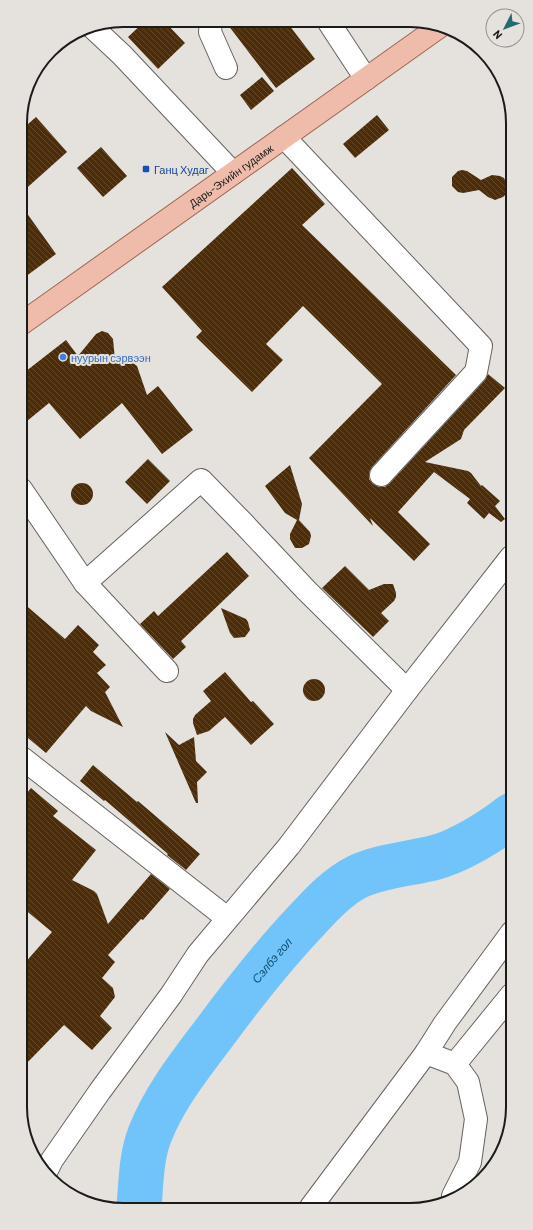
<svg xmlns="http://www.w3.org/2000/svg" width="533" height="1230" font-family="Barlow,sans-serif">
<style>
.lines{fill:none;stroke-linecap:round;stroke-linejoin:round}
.river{stroke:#71c4f9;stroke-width:45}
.building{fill:url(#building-back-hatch)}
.minor-casing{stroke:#676360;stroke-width:24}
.major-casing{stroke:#9e6754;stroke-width:24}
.minor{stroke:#fff;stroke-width:22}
.major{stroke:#efbcab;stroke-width:22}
.transit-dot{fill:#1a4fb4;stroke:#e5e1dd;stroke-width:1.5}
.shop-dot{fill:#3f7fe0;stroke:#e5e1dd;stroke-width:1.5}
.labels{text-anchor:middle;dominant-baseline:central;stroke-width:4;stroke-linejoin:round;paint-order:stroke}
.transit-label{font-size:11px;fill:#164399;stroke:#e5e1dd;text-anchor:start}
.street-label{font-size:11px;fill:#1c1b19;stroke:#e5e1dd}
.shop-label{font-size:11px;fill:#366cbe;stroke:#e5e1dd;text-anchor:start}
.water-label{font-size:12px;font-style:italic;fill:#0e5073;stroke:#e5e1dd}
.rim{fill:none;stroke:#1c1b19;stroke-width:2}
</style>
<defs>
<pattern id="building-back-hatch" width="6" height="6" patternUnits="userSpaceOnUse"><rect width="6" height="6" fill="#4c2c09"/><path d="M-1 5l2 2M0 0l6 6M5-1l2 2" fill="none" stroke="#62492c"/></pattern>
</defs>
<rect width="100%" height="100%" fill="#e5e1dd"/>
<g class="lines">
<path class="river" id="s1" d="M139,1208C141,1183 141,1157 150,1134C165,1096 191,1064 215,1032C243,994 272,957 305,922C320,906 337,887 357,877C380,866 408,864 433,858C458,852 492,831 512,815"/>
</g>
<g class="building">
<polygon points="146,20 163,20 185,43 158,69 128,37"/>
<polygon points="225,21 286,21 315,59 276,88"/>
<polygon points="262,77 274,91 251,110 240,95"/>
<polygon points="377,115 389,130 355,158 343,144"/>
<polygon points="36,117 67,152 20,194 20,131"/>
<polygon points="101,147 127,176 103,197 77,168"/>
<polygon points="292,168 325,204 302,225 456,375 372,467 369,473 369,479 373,484 379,487 385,487 390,483 485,380 488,374 505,388 464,430 461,439 425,462 468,471 471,473 481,486 482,485 500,501 495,506 505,519 501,522 489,513 484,519 467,503 470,499 434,472 398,512 430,544 414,561 370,518 373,526 309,458 382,384 303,306 266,344 283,360 252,392 196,337 202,331 162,287"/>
<polygon points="462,170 467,171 481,180 492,175 500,176 504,178 508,186 506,194 503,197 495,200 488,197 479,190 463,193 458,192 452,186 452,177 458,171"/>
<polygon points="21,205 56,254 21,280"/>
<polygon points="102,331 108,333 113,339 115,360 130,361 137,366 147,395 158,386 193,430 162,454 122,403 80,439 49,403 21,426 21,375 66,340 78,356 96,334"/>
<polygon points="148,459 170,481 147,504 125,482"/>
<polygon points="290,465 302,504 299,520 310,532 311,536 309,544 302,548 295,548 290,539 290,534 297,520 285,513 265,486"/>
<circle cx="82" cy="494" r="11"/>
<polygon points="227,552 249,576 181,641 186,647 173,659 140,624 154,611 158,616"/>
<polygon points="345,566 369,590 384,584 393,584 396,593 396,597 394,601 381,613 389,621 373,637 322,588"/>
<polygon points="22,602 65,639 78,625 99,645 93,652 106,665 97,673 110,687 105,692 123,727 91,711 86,706 46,753 22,733"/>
<polygon points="221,608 246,619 248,622 250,630 245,637 234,638 230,633"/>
<polygon points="225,672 251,702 253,701 274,724 251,745 225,717 209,731 197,735 193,723 193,719 195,715 211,701 203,691"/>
<circle cx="314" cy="690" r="11"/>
<polygon points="165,732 179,745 194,737 196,761 207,772 197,782 198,803 196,803"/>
<polygon points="93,765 137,802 138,801 200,854 186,870 167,855 168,854 105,800 104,801 80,781"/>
<polygon points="31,788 58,811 53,816 96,850 72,880 94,891 97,894 108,924 151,874 170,889 143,920 141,919 108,955 115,962 102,978 113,988 115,997 100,1016 112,1028 92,1050 64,1025 23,1067 23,965 52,932 23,908 22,799"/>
</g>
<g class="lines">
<g class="minor-casing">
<g id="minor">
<polyline points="211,21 210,32 226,68"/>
<polyline points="328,21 366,79"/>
<polyline points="91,26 122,55 233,173"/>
<polyline points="284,137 481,346 476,372 381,475"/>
<polyline points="21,489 85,583 167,671"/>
<polyline points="85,583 201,480 243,523 306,590 407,690"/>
<polyline points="22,758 227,918"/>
<polyline points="455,1064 512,994"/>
<polyline points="46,1172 52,1160 100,1091 171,995 198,954 289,846 407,690 511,557"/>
<polyline points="453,1196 470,1162 476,1119 468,1082 455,1064 426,1053 445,1023 512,932"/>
<polyline points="311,1207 426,1053"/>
</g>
</g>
<g class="major-casing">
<g id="major">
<path id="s2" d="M21,324L439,27"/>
</g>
</g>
<use href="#minor" class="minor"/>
<use href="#major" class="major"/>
</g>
<rect class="transit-dot" x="142" y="165" width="8" height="8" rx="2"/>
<circle class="shop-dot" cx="63" cy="357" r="4"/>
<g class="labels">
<g class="transit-label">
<text x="154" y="169">Ганц Худаг</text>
</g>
<g class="street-label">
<text stroke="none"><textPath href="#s2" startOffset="257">Дарь-Эхийн гудамж</textPath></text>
</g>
<g class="shop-label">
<text x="71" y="357">нуурын сэрвээн</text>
</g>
<g class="water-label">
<text stroke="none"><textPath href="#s1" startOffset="288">Сэлбэ гол</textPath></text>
</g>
</g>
<path d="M0 0H533V1230H0ZM123 27H410A96 96 0 0 1 506 123V1107A96 96 0 0 1 410 1203H123A96 96 0 0 1 27 1107V123A96 96 0 0 1 123 27Z" fill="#e5e1dd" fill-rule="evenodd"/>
<path class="rim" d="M123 27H410A96 96 0 0 1 506 123V1107A96 96 0 0 1 410 1203H123A96 96 0 0 1 27 1107V123A96 96 0 0 1 123 27Z"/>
<g transform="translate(505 28) rotate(228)"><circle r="19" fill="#e5e1dd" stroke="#95928f"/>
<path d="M0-3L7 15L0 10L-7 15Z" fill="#206c71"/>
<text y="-6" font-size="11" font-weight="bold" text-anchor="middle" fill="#1c1b19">N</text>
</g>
</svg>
